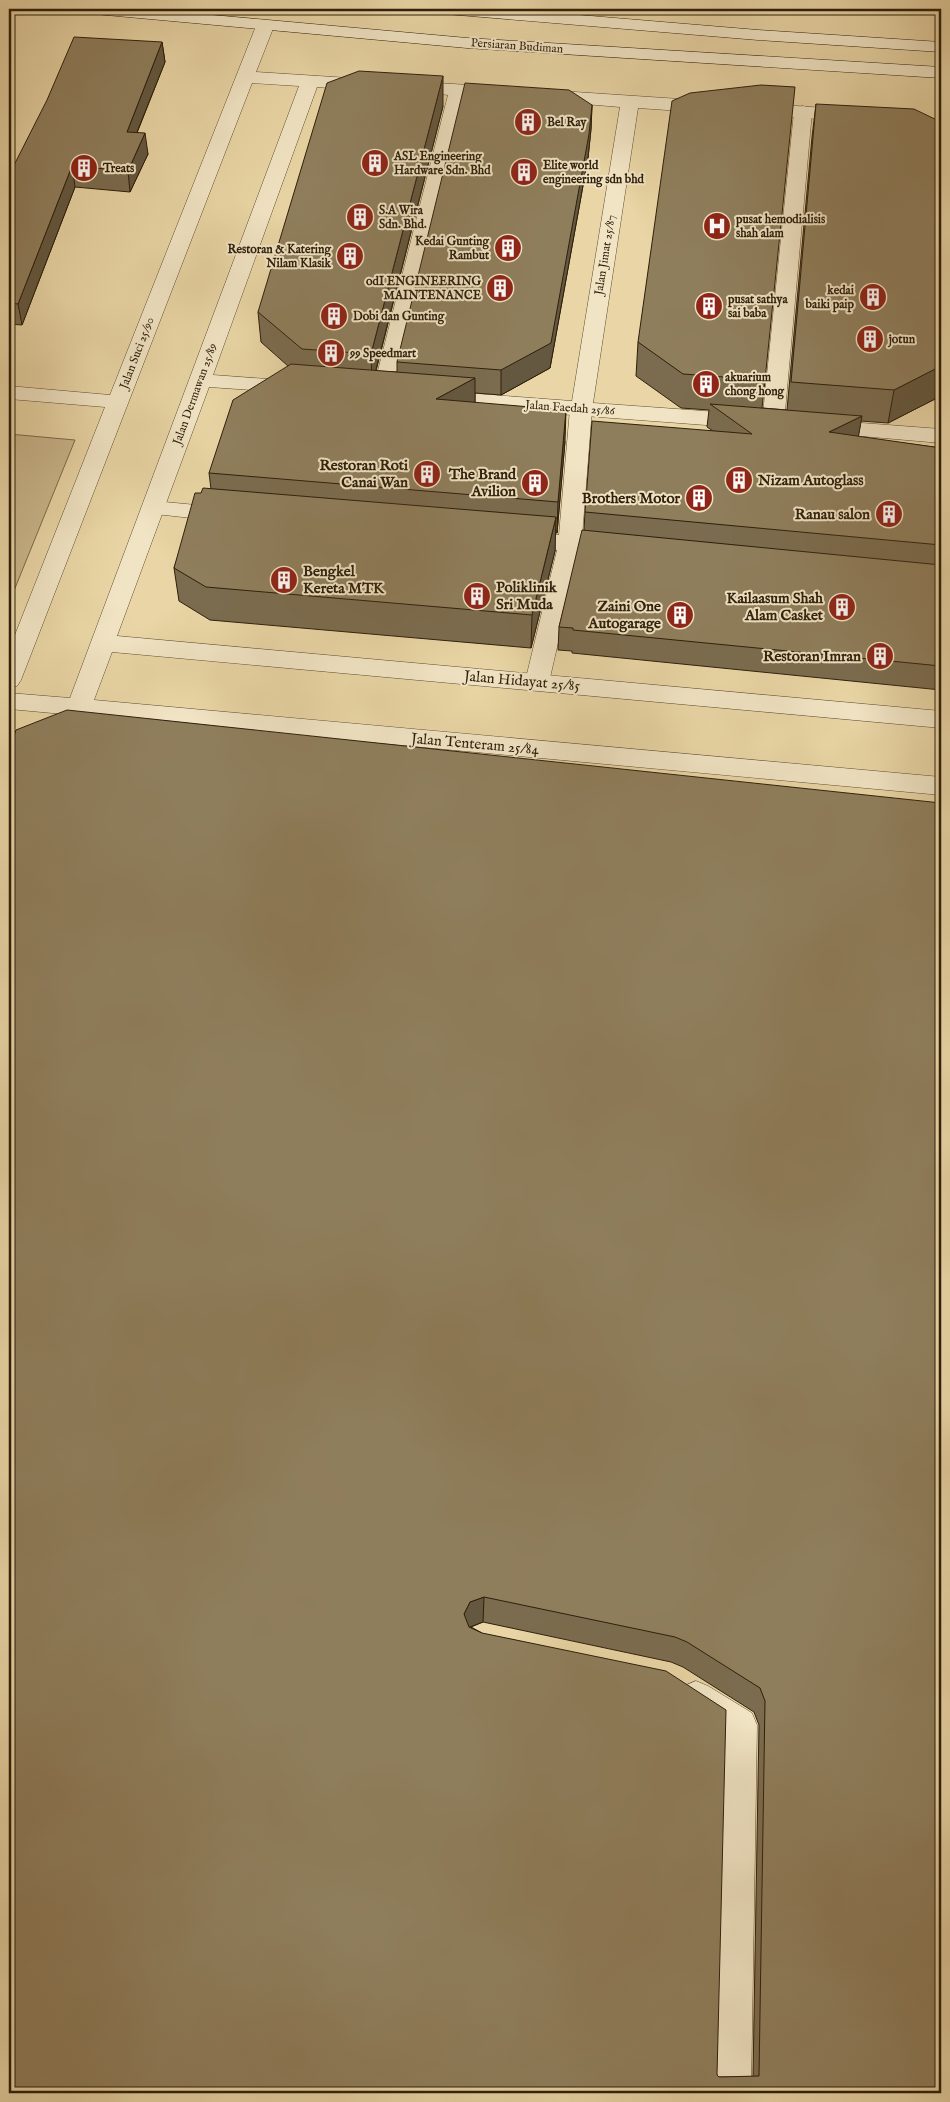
<svg xmlns="http://www.w3.org/2000/svg" width="950" height="2102" font-family="'IM FELL English',serif">
<style>
.green{fill:#c9b68b;stroke:#7c6a4c}
.lines{fill:none;stroke-linecap:round;stroke-linejoin:round}
.lane-casing{stroke:#5d4c32;stroke-width:1}
.street-casing{stroke:#5d4c32;stroke-width:1}
.secondary-casing{stroke:#2e1f0c;stroke-width:1}
.lane{fill:#f1e4c4;fill-rule:evenodd}
.street{fill:#f1e4c4;fill-rule:evenodd}
.secondary{fill:#f1e4c4;fill-rule:evenodd}
.wall{fill:#7b6c4f;stroke:#2e1f0c;fill-rule:evenodd}
.shaded-wall{fill:#645840;stroke:#2e1f0c}
.building{fill:#8f7e5c;stroke:#2e1f0c;fill-rule:evenodd}
.labels{text-anchor:middle;dominant-baseline:central;stroke-width:4;stroke-linejoin:round;paint-order:stroke}
.far-street-label{font-size:12px;fill:#2e1f0c;stroke:#f1e4c4}
.far-poi-label{font-size:12px;font-weight:bold;fill:#2e1f0c;stroke:#f1e4c4;text-anchor:start}
.poi-label{font-size:15px;font-weight:bold;fill:#2e1f0c;stroke:#f1e4c4;text-anchor:end}
.street-label{font-size:15px;fill:#2e1f0c;stroke:#f1e4c4}
</style>
<rect width="100%" height="100%" fill="#e9d5a5"/>
<filter id="stains"><feTurbulence type="fractalNoise" baseFrequency=".004" numOctaves="4"/><feColorMatrix values="0 0 0 0 .2 0 0 0 0 .09 0 0 0 0 .02 0 0 0 .5 -.17"/></filter>
<radialGradient id="worn" r=".72"><stop offset=".6" stop-color="#630" stop-opacity="0"/><stop offset="1" stop-color="#630" stop-opacity=".3"/></radialGradient>
<polygon class="green" points="9,434 75,440 9,603"/>
<g class="lines">
<g class="lane-casing">
<g id="lane">
<polygon points="458,85 465,87 467,91 394,394 391,399 383,401 375,399 372,394 449,91 451,87"/>
<polygon points="803,106 810,108 812,112 784,423 781,428 773,430 765,428 762,423 794,112 796,108"/>
<polygon points="581,402 589,404 592,409 582,537 624,543 627,548 624,553 616,555 579,552 549,682 546,688 537,690 528,688 525,682 557,550 509,544 506,539 509,534 517,532 559,535 570,409 573,404"/>
<polygon points="154,501 228,508 236,510 239,515 236,520 228,522 146,513 143,508 146,503"/>
<polygon points="696,1681 708,1686 752,1713 757,1725 751,2093 713,2093 723,1733 684,1708 679,1697 684,1686"/>
</g>
</g>
<g class="street-casing">
<g id="street">
<polygon points="265,21 271,22 274,26 256,72 365,79 372,81 374,85 372,89 365,91 317,87 213,375 295,381 303,382 306,387 303,392 295,393 209,387 117,636 941,711 941,728 112,652 94,700 941,777 941,795 9,709 9,693 70,698 299,86 252,83 21,680 17,686 9,688 9,650 105,407 9,399 9,386 110,395 256,26 259,22"/>
<polygon points="406,81 500,87 507,89 509,93 507,97 500,99 399,91 397,87 399,83"/>
<polygon points="545,90 710,101 717,103 719,107 717,111 710,113 638,108 593,403 746,414 754,416 757,421 754,426 746,428 438,405 430,403 427,398 430,393 438,391 572,401 620,107 538,100 536,96 538,92"/>
<polygon points="755,103 852,110 859,112 861,116 859,120 852,122 748,113 746,109 748,105"/>
<polygon points="822,420 941,429 941,443 814,432 811,427 814,422"/>
</g>
</g>
<g class="secondary-casing">
<g id="secondary">
<polygon points="86,9 146,9 467,38 941,67 941,78 467,48 95,14 89,13"/>
<polygon points="437,9 507,9 758,30 941,42 941,52 758,40 446,14 440,13"/>
</g>
</g>
<use href="#lane" class="lane"/>
<use href="#street" class="street"/>
<use href="#secondary" class="secondary"/>
</g>
<g class="wall">
<polygon points="162,42 165,62 137,133 148,154 130,192 75,187 22,325 9,324 9,175"/>
<polygon points="816,104 935,399 888,423 861,421 858,437 941,448 941,690 572,653 572,651 558,650 559,627 584,530 585,512 713,431 707,427 709,410 681,408 636,376 638,342 765,380 762,408 787,410 812,137"/>
<polygon points="592,105 591,129 588,158 550,368 501,395 475,393 475,403 565,441 557,533 555,533 555,551 531,648 210,620 179,601 174,568 201,493 211,489 209,473 288,366 261,342 258,312 443,106 376,371 397,372 397,362"/>
<path d="M941,803L935,2093H9ZM483,1622L671,1662L683,1667L754,1712L759,1725L753,2077H719L717,2075L482,1633L471,1627Z"/>
</g>
<g class="shaded-wall">
<polygon points="162,42 165,62 129,152 127,132"/>
<polygon points="443,76 443,106 372,385 371,354"/>
<polygon points="592,105 591,129 588,158 550,368 501,395 501,370"/>
<polygon points="145,133 148,154 130,192 128,171"/>
<polygon points="72,166 75,187 22,325 18,304"/>
<polygon points="941,366 935,399 888,423 894,390"/>
<polygon points="475,378 475,409 436,399"/>
<polygon points="566,410 565,441 557,533 558,502"/>
<polygon points="862,416 858,439 829,432"/>
<polygon points="556,517 555,551 531,648 532,615"/>
<polygon points="484,1597 483,1622 470,1627 464,1639 464,1614 470,1602"/>
</g>
<g class="building">
<polygon points="74,37 162,42 127,132 145,133 128,171 72,166 18,304 9,303 9,175 47,100"/>
<polygon points="359,71 443,76 371,354 302,349 258,312 327,83"/>
<polygon points="465,83 569,90 592,105 589,134 551,343 501,370 397,362"/>
<polygon points="761,85 795,87 765,380 683,374 638,342 672,101 690,93"/>
<polygon points="816,104 914,109 941,122 941,366 894,390 791,382"/>
<polygon points="291,364 475,378 436,399 566,410 558,502 209,473 233,400"/>
<polygon points="710,404 862,416 829,432 941,448 941,545 585,512 592,421 752,434"/>
<polygon points="203,488 556,517 532,615 206,587 174,568 195,493 201,493"/>
<polygon points="582,530 941,565 941,666 573,630 573,628 559,627"/>
<path d="M67,710L941,803V1992L935,2093H9V750L16,730ZM484,1597L675,1637L687,1642L760,1688L765,1701L759,2076L719,2077L717,2075L726,1710L666,1671L482,1633L469,1627L464,1614L470,1602Z"/>
</g>
<defs>
<g id="building-disc" transform="scale(1.4375)"><circle r="9.5" fill="#8f2418" stroke="#f1e4c4"/><path d="M-4-6H4V6H1V3H-1V6H-4ZM-2.5-4.3h1.7v1.8h-1.7ZM.8-4.3h1.7v1.8H.8ZM-2.5-1h1.7V.8h-1.7ZM.8-1h1.7V.8H.8Z" fill="#fff"/></g>
<g id="hospital-disc" transform="scale(1.4375)"><circle r="9.5" fill="#8f2418" stroke="#f1e4c4"/><path d="M-5-5h3v3.5h4V-5h3V5h-3V1.5h-4V5h-3Z" fill="#fff"/></g>
</defs>
<g fill-rule="evenodd">
<use href="#building-disc" x="528" y="122"/>
<use href="#building-disc" x="375" y="163"/>
<use href="#building-disc" x="84" y="168"/>
<use href="#building-disc" x="524" y="172"/>
<use href="#building-disc" x="360" y="217"/>
<use href="#hospital-disc" x="717" y="226"/>
<use href="#building-disc" x="508" y="248"/>
<use href="#building-disc" x="350" y="256"/>
<use href="#building-disc" x="500" y="288"/>
<use href="#building-disc" x="873" y="297"/>
<use href="#building-disc" x="709" y="306"/>
<use href="#building-disc" x="334" y="316"/>
<use href="#building-disc" x="870" y="339"/>
<use href="#building-disc" x="331" y="353"/>
<use href="#building-disc" x="706" y="384"/>
<use href="#building-disc" x="427" y="474"/>
<use href="#building-disc" x="739" y="480"/>
<use href="#building-disc" x="535" y="483"/>
<use href="#building-disc" x="699" y="498"/>
<use href="#building-disc" x="889" y="514"/>
<use href="#building-disc" x="284" y="580"/>
<use href="#building-disc" x="477" y="596"/>
<use href="#building-disc" x="842" y="607"/>
<use href="#building-disc" x="680" y="615"/>
<use href="#building-disc" x="880" y="656"/>
</g>
<g class="labels">
<g class="far-street-label">
<text transform="translate(517 46) rotate(4)">Persiaran Budiman</text>
<text transform="translate(605 255) rotate(-81)">Jalan Jimat 25/87</text>
<text transform="translate(137 353) rotate(-69)">Jalan Suci 25/90</text>
<text transform="translate(195 394) rotate(-70)">Jalan Dermawan 25/89</text>
<text transform="translate(570 408) rotate(4)">Jalan Faedah 25/86</text>
</g>
<g class="far-poi-label">
<text x="547" y="122">Bel Ray</text>
<text x="394" y="156">ASL Engineering<tspan x="394" dy="14">Hardware Sdn. Bhd</tspan></text>
<text x="543" y="165">Elite world<tspan x="543" dy="14">engineering sdn bhd</tspan></text>
<text x="103" y="168">Treats</text>
<text x="379" y="210">S.A Wira<tspan x="379" dy="14">Sdn. Bhd.</tspan></text>
<text x="736" y="219">pusat hemodialisis<tspan x="736" dy="14">shah alam</tspan></text>
<text x="489" y="241" text-anchor="end">Kedai Gunting<tspan x="489" dy="14">Rambut</tspan></text>
<text x="331" y="249" text-anchor="end">Restoran &amp; Katering<tspan x="331" dy="14">Nilam Klasik</tspan></text>
<text x="481" y="281" text-anchor="end">odI ENGINEERING<tspan x="481" dy="14">MAINTENANCE</tspan></text>
<text x="854" y="290" text-anchor="end">kedai<tspan x="854" dy="14">baiki paip</tspan></text>
<text x="728" y="299">pusat sathya<tspan x="728" dy="14">sai baba</tspan></text>
<text x="353" y="316">Dobi dan Gunting</text>
<text x="889" y="339">jotun</text>
<text x="350" y="353">99 Speedmart</text>
<text x="725" y="377">akuarium<tspan x="725" dy="14">chong hong</tspan></text>
</g>
<g class="poi-label">
<text x="408" y="465">Restoran Roti<tspan x="408" dy="17">Canai Wan</tspan></text>
<text x="516" y="474">The Brand<tspan x="516" dy="17">Avilion</tspan></text>
<text x="758" y="480" text-anchor="start">Nizam Autoglass</text>
<text x="680" y="498">Brothers Motor</text>
<text x="870" y="514">Ranau salon</text>
<text x="303" y="571" text-anchor="start">Bengkel<tspan x="303" dy="17">Kereta MTK</tspan></text>
<text x="496" y="587" text-anchor="start">Poliklinik<tspan x="496" dy="17">Sri Muda</tspan></text>
<text x="823" y="598">Kailaasum Shah<tspan x="823" dy="17">Alam Casket</tspan></text>
<text x="661" y="606">Zaini One<tspan x="661" dy="17">Autogarage</tspan></text>
<text x="861" y="656">Restoran Imran</text>
</g>
<g class="street-label">
<text transform="translate(522 681) rotate(5)">Jalan Hidayat 25/85</text>
<text transform="translate(475 744) rotate(5)">Jalan Tenteram 25/84</text>
</g>
</g>
<rect width="950" height="2102" fill="none" stroke="#e9d5a5" stroke-width="30"/>
<rect x="10" y="10" width="930" height="2082" fill="none" stroke="#2e1f0c" stroke-width="2.5"/>
<rect x="15" y="15" width="920" height="2072" fill="none" stroke="#2e1f0c"/>
<rect width="100%" height="100%" filter="url(#stains)"/>
<rect width="100%" height="100%" fill="url(#worn)"/>
</svg>
